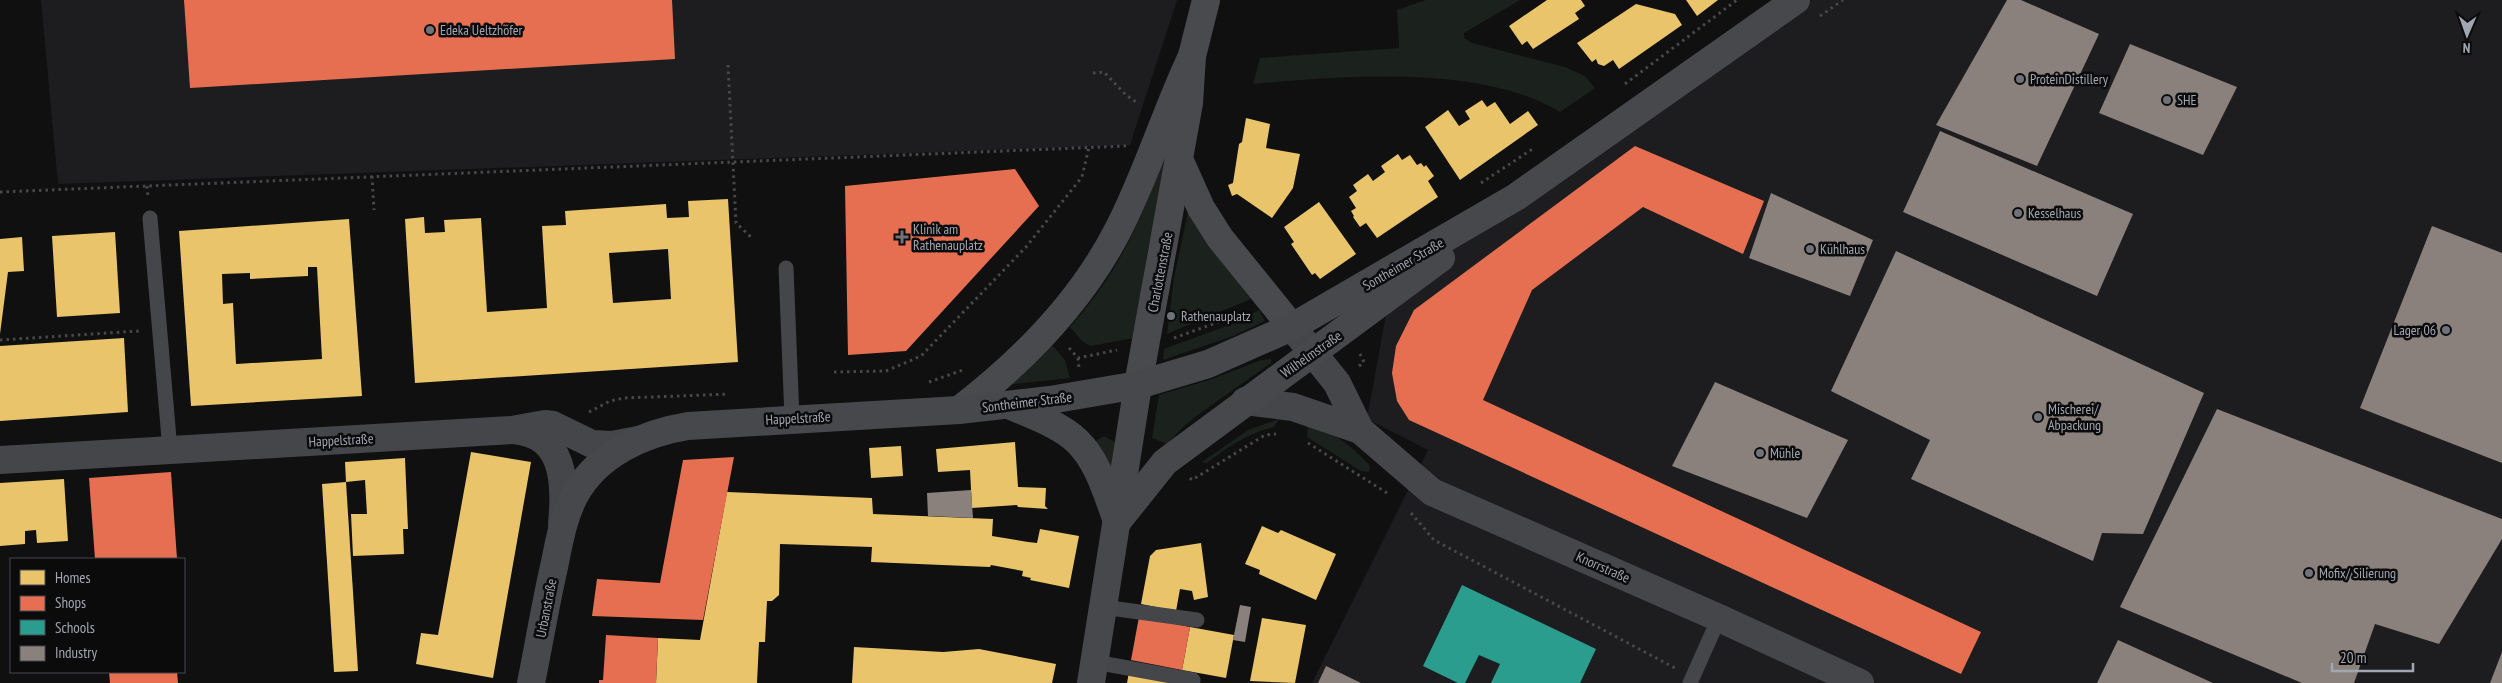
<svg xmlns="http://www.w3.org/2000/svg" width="2502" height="683" font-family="'PT Sans Narrow',sans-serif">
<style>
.built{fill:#1d1d1f}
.green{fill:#1b211c}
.homes{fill:#e9c46a;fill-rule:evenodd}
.shops{fill:#e76f51}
.schools{fill:#2a9d8f}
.industry{fill:#8a817c}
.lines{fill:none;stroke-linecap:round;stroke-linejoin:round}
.path{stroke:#46484b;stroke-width:3;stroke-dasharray:2.5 4;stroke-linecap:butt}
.service{stroke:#454649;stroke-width:15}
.minor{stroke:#454649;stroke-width:28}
.secondary{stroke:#494a4d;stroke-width:28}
.primary{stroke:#47484b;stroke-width:28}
.poi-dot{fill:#6f7279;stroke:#0b0b0c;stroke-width:2}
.labels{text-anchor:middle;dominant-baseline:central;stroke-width:5;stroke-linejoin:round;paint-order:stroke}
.poi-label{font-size:14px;fill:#a2a6b1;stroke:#0b0b0c;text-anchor:start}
.street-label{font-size:14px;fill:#a2a6b1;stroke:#0b0b0c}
</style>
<rect width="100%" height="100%" fill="#101011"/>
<g class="built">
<polygon points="41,0 1177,0 1130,145 58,184"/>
<polygon points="1812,0 2502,0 2502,683 1312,683 1428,450 1367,419 1390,293 1681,79"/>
</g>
<g class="green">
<path d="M1426,0H1520L1464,33V38L1472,43L1565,67L1585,76L1595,88L1560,112C1481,64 1343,76 1253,84L1260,58L1399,48L1397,10Z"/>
<path d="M1171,151L1147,254L1134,338L1090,346L1082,341L1070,327C1115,277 1144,219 1164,154Z"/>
<polygon points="1189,207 1218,256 1251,299 1167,334 1174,278"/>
<polygon points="1259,310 1265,321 1233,336 1163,360 1164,349 1232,324"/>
<polygon points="1052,345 1065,360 1070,378 1008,385"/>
<polygon points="1271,359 1271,363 1199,414 1184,426 1167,444 1152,438 1159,395 1212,379 1261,360"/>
<path d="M1279,419L1274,427C1250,432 1226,448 1207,463L1202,462L1248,430Z"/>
<path d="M1308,422C1333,432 1352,446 1370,466L1369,472L1361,471L1307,437Z"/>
<polygon points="1104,436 1120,445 1113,472 1094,442"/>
</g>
<g class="homes">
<polygon points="1547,0 1581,0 1585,6 1575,13 1579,19 1533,49 1527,41 1522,45 1509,26"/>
<polygon points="1686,0 1718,0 1697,16"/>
<polygon points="1636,4 1675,14 1682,25 1619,69 1613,60 1604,66 1598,64 1596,59 1592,62 1577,43"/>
<polygon points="1482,100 1487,107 1495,102 1510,124 1528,111 1538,125 1460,180 1425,127 1448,110 1459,126 1470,119 1465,111"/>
<polygon points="1246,118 1270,124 1266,148 1300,154 1293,188 1272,218 1237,194 1232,196 1228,185 1233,183 1239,144 1242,142"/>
<polygon points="1398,154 1402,160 1410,155 1417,165 1421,163 1424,167 1426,165 1434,176 1428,181 1438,197 1377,238 1366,223 1360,227 1353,217 1354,216 1351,211 1356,208 1349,197 1357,191 1353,185 1368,174 1373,181 1385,172 1381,166"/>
<path d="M728,199L738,362L415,383L405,219L424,217L425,233L445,232L444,220L481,218L487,312L547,308L542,226L566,225L565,211L666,204L667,218L689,217L688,201ZM668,249L671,299L613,303L609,253Z"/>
<polygon points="1319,202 1356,254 1320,279 1315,273 1312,275 1291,244 1294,242 1284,227"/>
<path d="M349,219L362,396L191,406L179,231ZM308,267H317L322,359L236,364L233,303L223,304L222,274L250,273V279L308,276Z"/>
<polygon points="115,232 120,313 57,317 52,236"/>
<polygon points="22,237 24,271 8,272 0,334 0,239"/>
<polygon points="124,338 128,412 0,421 0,346"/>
<polygon points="1015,442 1018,487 1046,488 1045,506 1048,509 1018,507 1017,505 972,508 970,470 938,472 936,449"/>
<polygon points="901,446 903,476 871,478 869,448"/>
<polygon points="471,452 531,462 493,678 416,664 421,633 438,635"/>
<polygon points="405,458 408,529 403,529 404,554 353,556 351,514 367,514 365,480 346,482 345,462"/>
<polygon points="64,479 68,541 37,543 36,530 25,531 25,544 0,546 0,483"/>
<polygon points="346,482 358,671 334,672 322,484"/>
<polygon points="727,492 872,498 873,514 993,519 992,536 1028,542 1037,543 1040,529 1079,536 1069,588 1030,580 1031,578 1022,576 1023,571 991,565 990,567 871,562 872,547 780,544 779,595 772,601 767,601 765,642 759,642 757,683 656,683 658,638 700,640"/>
<polygon points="1262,526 1278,533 1281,530 1336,554 1316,600 1259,574 1260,570 1245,564"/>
<polygon points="1201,543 1208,597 1194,600 1192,591 1180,589 1176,611 1141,604 1150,556 1156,550"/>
<polygon points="1262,618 1306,625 1295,683 1250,681"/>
<polygon points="1190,627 1234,635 1226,678 1182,670"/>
<polygon points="854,647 943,652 979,649 1056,664 1052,683 852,683"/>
<polygon points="1129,672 1185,683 1127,683"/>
</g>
<g class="shops">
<polygon points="184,0 672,0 675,59 190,88"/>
<polygon points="1635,146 1764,201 1743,254 1643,207 1532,290 1483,400 1981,632 1961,674 1409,420 1397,401 1392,373 1396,346 1414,310"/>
<polygon points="1015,169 1039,206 906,351 848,355 845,186"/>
<polygon points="734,457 703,620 592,616 597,579 660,583 683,460"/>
<polygon points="171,472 177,559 95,559 89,478"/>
<polygon points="1139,617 1190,627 1182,670 1131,660"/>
<polygon points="606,635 658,638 656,683 599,683 599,680 603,680"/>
<polygon points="109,672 177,672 178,683 110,683"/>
</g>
<polygon class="schools" points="1462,585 1596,649 1580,683 1491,683 1500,664 1479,655 1465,683 1458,683 1423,666"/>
<g class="industry">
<polygon points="2007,0 2021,0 2099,34 2037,166 1936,125"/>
<polygon points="2130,44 2237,87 2203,155 2099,113"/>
<polygon points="1940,131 2133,214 2097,296 1903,212"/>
<polygon points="1771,193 1873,240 1850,296 1749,258"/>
<polygon points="2432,226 2502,253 2502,463 2360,408"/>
<polygon points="1896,251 2204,393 2143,534 2102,533 2093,561 1911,479 1930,440 1831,391"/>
<polygon points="1715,382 1848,440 1807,518 1672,466"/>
<polygon points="2217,409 2502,519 2502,539 2439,644 2375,624 2354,683 2302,683 2120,607"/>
<polygon points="971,490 973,518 928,516 927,493"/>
<polygon points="1240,605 1251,607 1245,642 1233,640"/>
<polygon points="2118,640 2213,683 2097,683"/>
<polygon points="2502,652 2502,683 2490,683"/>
<polygon points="1326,666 1361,683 1318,683"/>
</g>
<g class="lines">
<g class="path">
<polyline points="1820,16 1843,0"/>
<polyline points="728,65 736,223 752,238"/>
<polyline points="1093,73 1104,72 1126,95 1139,104"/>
<polyline points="1625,84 1737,0"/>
<polyline points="372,176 374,210"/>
<polyline points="1481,183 1534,148"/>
<polyline points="147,186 148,197"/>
<polyline points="0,192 1126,146"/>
<polyline points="1174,338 1246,312"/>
<polyline points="0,340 139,331"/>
<polyline points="1069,348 1078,358 1117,350"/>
<polyline points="1078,358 1079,368"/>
<polyline points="1359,366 1364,362 1359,352"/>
<polyline points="834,372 886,371 921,356 1026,247 1082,177 1089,147"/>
<polyline points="929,382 963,370"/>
<polyline points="589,412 610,401 624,398 729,394"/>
<polyline points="1308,443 1387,493"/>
<polyline points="1190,478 1192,480 1265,435 1276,434"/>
<polyline points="1411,513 1434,540 1675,668"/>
</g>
<g class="service">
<polyline points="150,218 170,450"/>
<polyline points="786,268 792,418"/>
<polyline points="1103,607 1197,620"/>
<polyline points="1095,662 1193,680"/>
<polyline points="1690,683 1719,618"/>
</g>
<g class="minor">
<polyline points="1292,327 1337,383 1360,430 1432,492 1719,618 1860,683"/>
<polyline points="1245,401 1293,407 1360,430"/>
<path d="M513,430C565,434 566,483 562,524"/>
<polyline points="0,460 512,430 545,424 553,425 592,444 612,445 638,440"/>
</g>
<g class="secondary">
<polyline points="1179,159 1201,208 1220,238 1292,327"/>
<polyline points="1138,385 1189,103 1192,56 1206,0"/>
<path d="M959,410C1023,361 1081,302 1118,230C1147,174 1165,113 1192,56"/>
</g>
<g class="primary">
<path d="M1009,405C1031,415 1059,424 1077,441C1098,461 1107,494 1117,521"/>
<polyline points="1117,522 1165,462 1441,258"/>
<path d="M531,683C539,644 545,606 554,567C559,543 563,517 575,495C597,454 644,433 688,426L959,410L1050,400L1138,385L1208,364L1292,327L1516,197L1796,0"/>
<polyline points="1091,683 1138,385"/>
</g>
</g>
<g class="poi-dot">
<circle cx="430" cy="30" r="5"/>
<circle cx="2020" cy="79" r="5"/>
<circle cx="2167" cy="100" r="5"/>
<circle cx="2018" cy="213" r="5"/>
<path d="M899.5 229.5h5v5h5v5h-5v5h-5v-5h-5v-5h5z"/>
<circle cx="1810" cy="249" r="5"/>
<circle cx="1171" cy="316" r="5"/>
<circle cx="2446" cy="330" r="5"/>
<circle cx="2038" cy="417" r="5"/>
<circle cx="1760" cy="453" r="5"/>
<circle cx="2309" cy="573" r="5"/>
</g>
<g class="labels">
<g class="poi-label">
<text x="440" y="30">Edeka Ueltzhöfer</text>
<text x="2030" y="79">ProteinDistillery</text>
<text x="2177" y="100">SHE</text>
<text x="2028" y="213">Kesselhaus</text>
<text x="913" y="229">Klinik am<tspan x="913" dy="16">Rathenauplatz</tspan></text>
<text x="1820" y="249">Kühlhaus</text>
<text x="1181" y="316">Rathenauplatz</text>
<text x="2436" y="330" text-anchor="end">Lager 06</text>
<text x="2048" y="409">Mischerei/<tspan x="2048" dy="16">Abpackung</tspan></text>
<text x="1770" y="453">Mühle</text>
<text x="2319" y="573">Mofix/ Silierung</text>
</g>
<g class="street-label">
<text transform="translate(1403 264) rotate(-30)">Sontheimer Straße</text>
<text transform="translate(1160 272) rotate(-79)">Charlottenstraße</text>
<text transform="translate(1311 354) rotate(-35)">Wilhelmstraße</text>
<text transform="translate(1027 402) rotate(-7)">Sontheimer Straße</text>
<text transform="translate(798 418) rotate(-3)">Happelstraße</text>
<text transform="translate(341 440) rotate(-3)">Happelstraße</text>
<text transform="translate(1603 567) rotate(24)">Knorrstraße</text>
<text transform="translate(546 608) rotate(-79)">Urbanstraße</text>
</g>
</g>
<rect x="10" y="558" width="175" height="115" fill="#0b0b0c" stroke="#47494e"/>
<rect x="20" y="570" width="25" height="15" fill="#e9c46a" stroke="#47494e"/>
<text x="55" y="583" font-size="15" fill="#a2a6b1">Homes</text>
<rect x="20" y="596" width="25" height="15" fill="#e76f51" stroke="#47494e"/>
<text x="55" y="608" font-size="15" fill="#a2a6b1">Shops</text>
<rect x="20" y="620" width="25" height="15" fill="#2a9d8f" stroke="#47494e"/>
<text x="55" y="633" font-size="15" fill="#a2a6b1">Schools</text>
<rect x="20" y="646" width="25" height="15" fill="#8a817c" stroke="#47494e"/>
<text x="55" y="658" font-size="15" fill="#a2a6b1">Industry</text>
<g transform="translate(2467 35) rotate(182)" stroke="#0b0b0c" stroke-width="4" paint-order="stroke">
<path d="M0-4L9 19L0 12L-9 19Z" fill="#a2a6b1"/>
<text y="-8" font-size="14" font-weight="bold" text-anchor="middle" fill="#a2a6b1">N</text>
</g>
<path d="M2332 663v8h81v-8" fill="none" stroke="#a2a6b1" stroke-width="2.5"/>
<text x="2340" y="663" font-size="15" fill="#a2a6b1" stroke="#0b0b0c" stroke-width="4" paint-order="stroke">20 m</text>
</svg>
